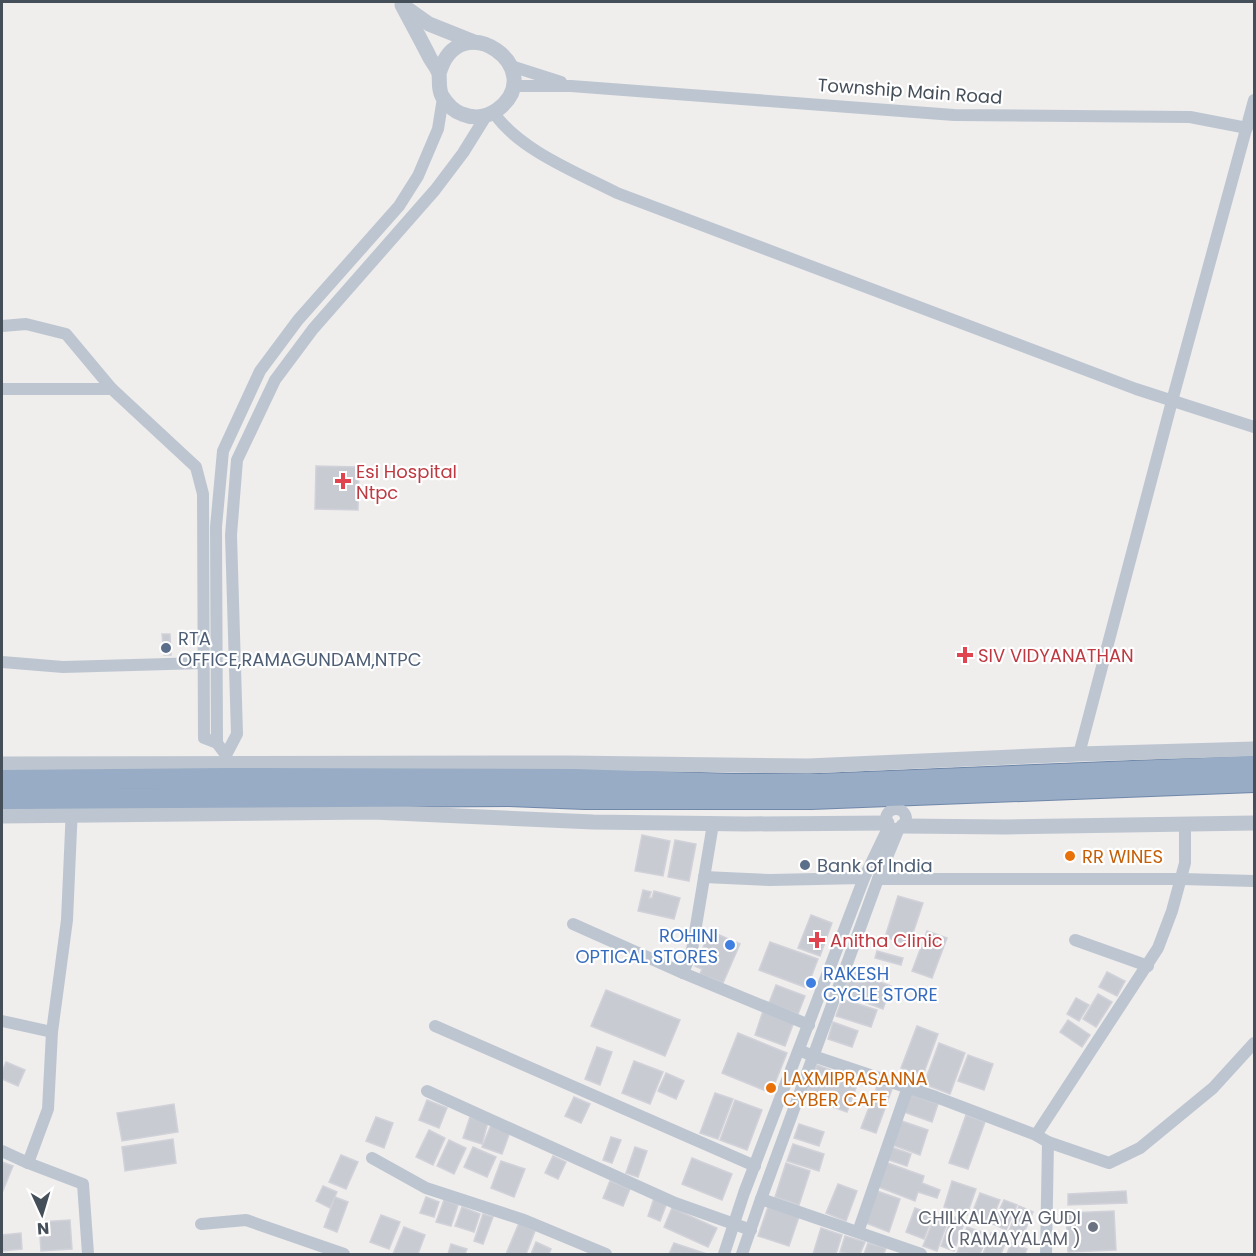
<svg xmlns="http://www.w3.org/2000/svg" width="1256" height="1256" font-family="Poppins,sans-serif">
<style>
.building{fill:#c9cbd3;stroke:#d1d2d9;stroke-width:1.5}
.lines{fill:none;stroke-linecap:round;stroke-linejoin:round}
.trunk-casing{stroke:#6f87a9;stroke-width:22}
.minor{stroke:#bdc6d0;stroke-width:12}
.tertiary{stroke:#bdc6d0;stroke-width:15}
.trunk{stroke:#98acc5;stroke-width:20}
.health-dot{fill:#e0444e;stroke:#fff;stroke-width:2}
.service-dot{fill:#5c6f8a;stroke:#fff;stroke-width:2}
.food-dot{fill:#e8710a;stroke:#fff;stroke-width:2}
.shop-dot{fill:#3f7fe0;stroke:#fff;stroke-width:2}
.worship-dot{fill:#6b7280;stroke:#fff;stroke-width:2}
.labels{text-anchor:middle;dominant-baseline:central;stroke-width:4.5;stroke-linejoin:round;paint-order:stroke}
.street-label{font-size:18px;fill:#454f5a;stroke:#fff}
.health-label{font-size:18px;fill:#be3a42;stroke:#fff;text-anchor:start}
.service-label{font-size:18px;fill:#4e5e75;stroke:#fff;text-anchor:start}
.food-label{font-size:18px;fill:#c56008;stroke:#fff;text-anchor:start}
.shop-label{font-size:18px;fill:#366cbe;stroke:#fff;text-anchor:end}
.worship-label{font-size:18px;fill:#5b616d;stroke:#fff;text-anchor:end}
</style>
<rect width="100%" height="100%" fill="#f0eded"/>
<g class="building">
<polygon points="316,466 359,467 358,510 315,509"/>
<polygon points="162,634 170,634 171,655 164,655"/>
<polygon points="642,835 670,841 663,876 635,871"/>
<polygon points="675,840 696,844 689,881 668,877"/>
<polygon points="643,890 651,892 649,898 652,898 654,891 680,898 674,919 638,911"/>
<polygon points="898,896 923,903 909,945 885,937"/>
<polygon points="811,915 832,923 820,956 798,948"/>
<polygon points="710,931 740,944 723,983 700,974 702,969 695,966"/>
<polygon points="927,931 947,938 932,978 912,971"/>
<polygon points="770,942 818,959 807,988 759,970"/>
<polygon points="877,951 903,958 901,965 875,958"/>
<polygon points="851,971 891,986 883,1009 842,994"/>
<polygon points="1107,972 1125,981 1117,996 1099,987"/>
<polygon points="776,985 805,996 798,1014 769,1003"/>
<polygon points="606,990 680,1020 665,1056 591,1026"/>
<polygon points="1098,994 1112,1002 1096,1027 1083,1019"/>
<polygon points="1076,998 1089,1005 1079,1021 1067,1014"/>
<polygon points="842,999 877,1010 871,1027 836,1016"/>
<polygon points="763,1011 794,1022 785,1046 755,1035"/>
<polygon points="1068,1020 1090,1035 1082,1047 1060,1032"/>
<polygon points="833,1022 858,1031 852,1047 828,1039"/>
<polygon points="917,1026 938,1034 923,1075 901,1068"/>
<polygon points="738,1033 787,1053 771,1093 722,1073"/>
<polygon points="939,1043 965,1053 950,1094 924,1084"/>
<polygon points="597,1047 612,1052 600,1085 585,1079"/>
<polygon points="968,1055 993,1064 984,1090 958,1081"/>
<polygon points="634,1061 663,1072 650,1104 622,1093"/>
<polygon points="6,1062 25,1070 18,1086 2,1079 2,1072"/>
<polygon points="817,1065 859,1080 847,1112 805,1097"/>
<polygon points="666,1073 684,1081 676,1099 658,1091"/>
<polygon points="878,1084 892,1089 876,1133 861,1128"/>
<polygon points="715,1093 733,1099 718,1139 700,1133"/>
<polygon points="910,1094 938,1104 932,1122 904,1112"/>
<polygon points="574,1097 590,1104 581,1123 565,1116"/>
<polygon points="427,1100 447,1108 439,1128 419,1120"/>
<polygon points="735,1100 762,1110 747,1150 720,1140"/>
<polygon points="174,1104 178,1132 122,1141 117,1113"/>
<polygon points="966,1115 985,1122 968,1169 949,1163"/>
<polygon points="376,1117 393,1123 384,1148 366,1141"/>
<polygon points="470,1117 488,1122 482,1144 463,1138"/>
<polygon points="899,1120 928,1130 920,1155 890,1144"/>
<polygon points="799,1124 824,1132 819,1146 794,1138"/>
<polygon points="491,1125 510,1132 502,1154 482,1147"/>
<polygon points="429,1130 445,1138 433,1165 416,1157"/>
<polygon points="611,1137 621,1140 612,1163 603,1160"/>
<polygon points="173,1139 176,1163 125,1171 122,1147"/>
<polygon points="449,1140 466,1148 454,1174 437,1166"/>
<polygon points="793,1144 824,1154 819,1171 787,1161"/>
<polygon points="473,1147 496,1157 487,1177 464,1167"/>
<polygon points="635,1147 647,1151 638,1177 626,1173"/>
<polygon points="891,1147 911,1154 907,1166 886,1159"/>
<polygon points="341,1155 358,1162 346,1189 329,1182"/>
<polygon points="553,1156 566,1162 558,1179 545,1173"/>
<polygon points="692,1158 732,1174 722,1200 682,1184"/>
<polygon points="501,1161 525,1169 514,1197 491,1188"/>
<polygon points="2,1162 13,1166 2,1193"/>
<polygon points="885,1162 924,1176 922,1183 940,1190 937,1198 918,1192 915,1201 876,1186"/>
<polygon points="786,1163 810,1171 799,1205 775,1197"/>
<polygon points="610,1181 630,1189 623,1206 603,1198"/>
<polygon points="952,1181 976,1189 967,1215 944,1207"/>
<polygon points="838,1184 857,1191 846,1221 826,1213"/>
<polygon points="323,1186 337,1192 330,1208 316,1201"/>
<polygon points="877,1191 900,1199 889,1232 866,1223"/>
<polygon points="1126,1191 1127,1203 1068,1205 1068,1194"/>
<polygon points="980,1193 1000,1200 990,1224 971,1216"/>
<polygon points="335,1197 348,1202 337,1232 324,1227"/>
<polygon points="426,1197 439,1202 434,1217 420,1213"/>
<polygon points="654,1198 667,1203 660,1221 648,1216"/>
<polygon points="444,1200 458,1205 451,1226 436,1222"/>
<polygon points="1004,1200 1017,1205 1006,1230 993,1224"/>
<polygon points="1019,1206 1033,1212 1022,1237 1009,1231"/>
<polygon points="462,1207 480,1214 474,1232 455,1226"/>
<polygon points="768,1207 799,1217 789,1246 758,1236"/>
<polygon points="672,1208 717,1228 708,1247 664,1227"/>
<polygon points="915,1208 933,1215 924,1239 906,1232"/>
<polygon points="1114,1211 1116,1250 1068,1252 1066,1213"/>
<polygon points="483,1214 493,1217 483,1244 474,1241"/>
<polygon points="381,1215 400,1222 389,1249 370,1242"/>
<polygon points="935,1216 948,1221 937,1251 923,1246"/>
<polygon points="952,1216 965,1221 954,1251 941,1246"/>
<polygon points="70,1220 72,1249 41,1251 39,1222"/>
<polygon points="519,1223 535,1231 526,1254 506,1254"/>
<polygon points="404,1227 425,1235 418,1254 393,1254"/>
<polygon points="967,1227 988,1234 980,1254 957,1253"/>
<polygon points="821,1228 842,1235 836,1254 813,1254"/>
<polygon points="21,1233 22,1249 2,1251 2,1235"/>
<polygon points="991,1233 1007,1239 1001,1254 983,1254"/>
<polygon points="845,1236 865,1242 860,1254 848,1254 840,1252"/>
<polygon points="536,1242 551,1249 549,1254 531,1254"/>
<polygon points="674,1243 707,1254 669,1254"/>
<polygon points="868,1243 886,1248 884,1254 864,1254"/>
<polygon points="1011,1243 1027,1249 1025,1254 1007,1254"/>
<polygon points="451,1244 467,1249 465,1254 448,1254"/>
</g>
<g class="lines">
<g class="trunk-casing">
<g id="trunk">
<polyline points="2,780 228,778 574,779 733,784 818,784 1254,766"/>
<polyline points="2,799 509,796 585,799 811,799 1254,782"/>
</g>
</g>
<g class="minor">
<polyline points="511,66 561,82"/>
<polyline points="513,86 571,86 954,115 1190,117 1247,128"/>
<path d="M494,113C519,150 578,173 617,193L1136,389L1254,427"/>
<polyline points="2,326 26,324 66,334 112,389 196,467 203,494 204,738 217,743"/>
<polyline points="2,389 112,389"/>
<polyline points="2,662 63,667 203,663"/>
<polyline points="1079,754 1172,401 1254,100"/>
<polyline points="226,755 237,734 231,535 237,460 275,380 313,329 435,190 463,153 486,116"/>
<polyline points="227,771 226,755 217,743 216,527 223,451 260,371 298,320 399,206 418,176 438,129 443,98"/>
<circle cx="896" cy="819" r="10"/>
<polyline points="704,877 770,880 864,878"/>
<polyline points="878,879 1182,879 1254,881"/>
<polyline points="573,924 683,973 692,950 713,824"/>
<polyline points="1075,940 1148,966"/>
<polyline points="683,973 809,1025"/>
<polyline points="2,1021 52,1032"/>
<polyline points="435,1026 755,1166"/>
<polyline points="799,1050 813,1056 936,1097 1036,1135 1048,1142 1109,1163 1140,1148 1213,1088 1254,1043"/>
<polyline points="427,1091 675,1203 751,1230"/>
<polyline points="1036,1135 1158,948 1172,911 1185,863 1185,823"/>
<polyline points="2,1151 28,1163 48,1109 52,1032 67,920 72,807"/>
<polyline points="372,1158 426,1188 524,1220 606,1254"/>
<polyline points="28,1163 83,1184 88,1254"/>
<polyline points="761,1199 921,1254"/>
<polyline points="201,1224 246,1220 344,1254"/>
<polyline points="858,1232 908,1087"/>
<polyline points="724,1254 744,1193 864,878 889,826"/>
<polyline points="742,1254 761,1199 878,879 899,828"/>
<polyline points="1046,1254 1048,1142"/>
</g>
<g class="tertiary">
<path d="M402,5C411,22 421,40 430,58C433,63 438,69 439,74C440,82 438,88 442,96C447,104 453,111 462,114C474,119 487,117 497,110C552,70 459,2 439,74"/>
<polyline points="405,7 429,24 474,42"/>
<polyline points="2,764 568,763 808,766 1079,754 1254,749"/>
<polyline points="2,816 373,812 593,822 746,824 887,823"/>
<polyline points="903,826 1006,827 1254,823"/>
</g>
<use href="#trunk" class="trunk"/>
</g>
<g class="health-dot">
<path d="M340 472h6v6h6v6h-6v6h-6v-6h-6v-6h6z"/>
<path d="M962 646h6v6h6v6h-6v6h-6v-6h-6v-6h6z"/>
<path d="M814 931h6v6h6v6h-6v6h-6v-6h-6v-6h6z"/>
</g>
<g class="service-dot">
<circle cx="166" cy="648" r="6"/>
<circle cx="805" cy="865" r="6"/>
</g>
<g class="food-dot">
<circle cx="1070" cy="856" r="6"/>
<circle cx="771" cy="1088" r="6"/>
</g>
<g class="shop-dot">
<circle cx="730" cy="945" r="6"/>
<circle cx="811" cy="983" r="6"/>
</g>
<circle class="worship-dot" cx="1093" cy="1227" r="6"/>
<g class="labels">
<g class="street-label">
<text transform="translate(910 91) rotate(4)">Township Main Road</text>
</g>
<g class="health-label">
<text x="356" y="471">Esi Hospital<tspan x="356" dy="21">Ntpc</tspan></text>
<text x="978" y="655">SIV VIDYANATHAN</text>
<text x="830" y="940">Anitha Clinic</text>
</g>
<g class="service-label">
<text x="178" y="638">RTA<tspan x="178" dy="21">OFFICE,RAMAGUNDAM,NTPC</tspan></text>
<text x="817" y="865">Bank of India</text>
</g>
<g class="food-label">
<text x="1082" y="856">RR WINES</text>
<text x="783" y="1078">LAXMIPRASANNA<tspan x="783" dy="21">CYBER CAFE</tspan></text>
</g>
<g class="shop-label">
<text x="718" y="935">ROHINI<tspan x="718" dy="21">OPTICAL STORES</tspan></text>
<text x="823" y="973" text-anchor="start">RAKESH<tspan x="823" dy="21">CYCLE STORE</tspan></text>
</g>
<g class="worship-label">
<text x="1081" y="1217">CHILKALAYYA GUDI<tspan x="1081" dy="21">( RAMAYALAM )</tspan></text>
</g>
</g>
<rect width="1256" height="1256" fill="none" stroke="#454f5a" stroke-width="6"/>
<g transform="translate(42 1214) rotate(176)" stroke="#ffffff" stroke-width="4.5" paint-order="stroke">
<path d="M0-4.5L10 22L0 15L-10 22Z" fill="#454f5a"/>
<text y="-9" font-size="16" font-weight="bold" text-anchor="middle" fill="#454f5a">N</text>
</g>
</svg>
